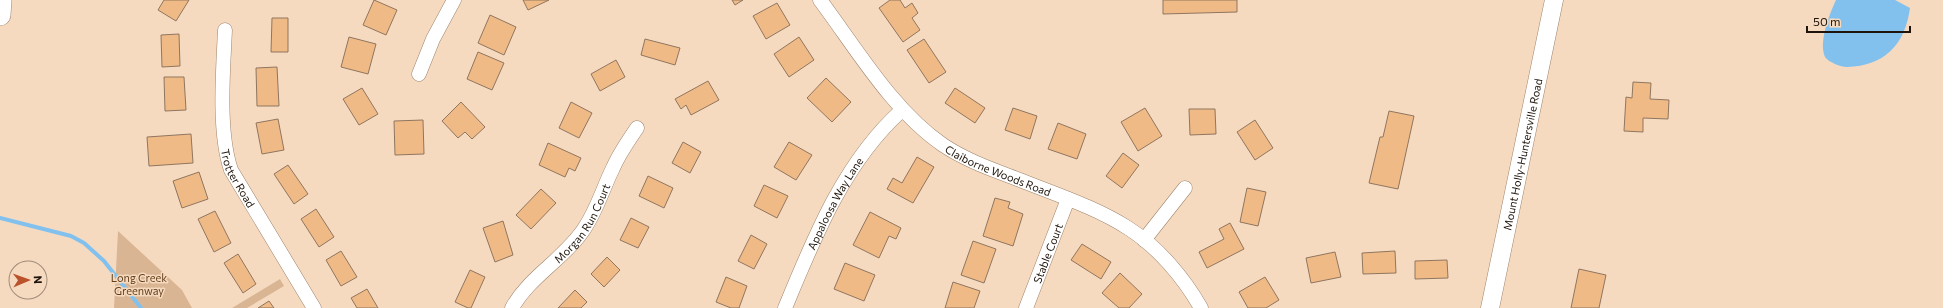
<svg xmlns="http://www.w3.org/2000/svg" width="1943" height="308" font-family="Commissioner,sans-serif">
<style>
.green{fill:#d9b593}
.water{fill:#82c1ee}
.lines{fill:none;stroke-linecap:round;stroke-linejoin:round}
.stream{stroke:#82c1ee;stroke-width:4}
.building{fill:#f0ba87;stroke:#8f765f}
.minor-casing{stroke:#9e856d;stroke-width:15}
.major-casing{stroke:#9e856d;stroke-width:19}
.highway-casing{stroke:#9e856d;stroke-width:22}
.minor{stroke:#fff;stroke-width:14}
.major{stroke:#fff;stroke-width:18}
.highway{stroke:#fff;stroke-width:21}
.labels{text-anchor:middle;dominant-baseline:central;stroke-width:3;stroke-linejoin:round;paint-order:stroke}
.street-label{font-size:11px;fill:#1e140b;stroke:#f6dac0}
.park-label{font-size:11px;fill:#633f19;stroke:#f6dac0}
</style>
<rect width="100%" height="100%" fill="#f6dac0"/>
<g class="green">
<polygon points="118,231 182,290 192,308 114,308"/>
<polygon points="280,279 284,286 247,308 232,308"/>
</g>
<path class="water" d="M1836,0H1895L1910,8C1905,45 1884,66 1847,67C1841,67 1828,62 1825,57C1818,42 1830,13 1836,0Z"/>
<g class="lines">
<polyline class="stream" points="0,218 71,236 84,243 104,261 141,308"/>
</g>
<g class="building">
<polygon points="164,0 189,0 176,21 158,10"/>
<polygon points="374,0 397,10 386,35 363,25"/>
<polygon points="523,0 549,0 528,10"/>
<polygon points="732,0 743,0 735,5"/>
<polygon points="890,0 900,0 905,8 912,3 918,13 912,18 920,30 903,42 879,8"/>
<polygon points="1163,0 1237,0 1237,12 1163,14"/>
<polygon points="777,3 790,25 766,39 753,16"/>
<polygon points="490,15 516,27 504,55 478,43"/>
<polygon points="272,18 288,18 288,52 271,52"/>
<polygon points="179,34 180,66 162,67 161,35"/>
<polygon points="349,37 376,44 368,74 341,67"/>
<polygon points="799,37 814,60 789,77 774,54"/>
<polygon points="645,39 680,48 675,65 641,55"/>
<polygon points="924,39 946,72 929,83 907,50"/>
<polygon points="478,52 504,63 492,90 467,79"/>
<polygon points="616,60 625,77 600,91 591,74"/>
<polygon points="277,67 279,106 257,106 256,68"/>
<polygon points="164,77 184,77 186,110 165,111"/>
<polygon points="826,78 851,102 832,122 807,98"/>
<polygon points="708,81 719,100 691,115 686,105 681,109 675,99"/>
<polygon points="1633,82 1651,83 1650,99 1669,100 1668,119 1643,118 1643,132 1624,131 1626,97 1632,98"/>
<polygon points="362,88 378,114 359,125 343,99"/>
<polygon points="955,88 985,108 975,123 945,103"/>
<polygon points="461,102 485,127 472,139 465,132 458,138 442,121"/>
<polygon points="571,102 592,113 579,138 559,128"/>
<polygon points="1013,108 1037,116 1030,139 1005,130"/>
<polygon points="1145,108 1162,136 1138,151 1121,122"/>
<polygon points="1189,109 1215,109 1216,134 1190,135"/>
<polygon points="1389,111 1414,116 1398,189 1369,183 1380,137 1383,137"/>
<polygon points="278,119 284,150 262,154 256,123"/>
<polygon points="423,120 424,154 395,155 394,121"/>
<polygon points="1255,120 1273,148 1255,160 1237,132"/>
<polygon points="1058,123 1086,134 1077,159 1048,149"/>
<polygon points="191,134 193,163 149,166 147,137"/>
<polygon points="683,142 701,152 690,173 672,163"/>
<polygon points="789,142 812,155 796,180 774,167"/>
<polygon points="548,143 581,158 575,171 569,168 565,177 539,165"/>
<polygon points="1123,153 1139,165 1122,188 1106,176"/>
<polygon points="917,157 934,167 913,203 887,189 893,178 902,183"/>
<polygon points="288,165 308,194 294,204 274,174"/>
<polygon points="199,172 208,199 182,208 173,181"/>
<polygon points="648,176 673,188 664,208 639,196"/>
<polygon points="764,185 788,196 777,218 754,206"/>
<polygon points="1247,188 1266,192 1258,226 1240,222"/>
<polygon points="541,189 556,203 531,229 516,215"/>
<polygon points="995,198 1010,202 1008,208 1023,214 1013,246 983,236"/>
<polygon points="316,209 334,237 319,247 301,219"/>
<polygon points="215,211 231,243 214,252 198,219"/>
<polygon points="870,212 901,228 896,239 889,236 879,258 853,245"/>
<polygon points="631,218 649,227 638,248 620,240"/>
<polygon points="503,221 513,255 495,262 483,228"/>
<polygon points="1230,223 1244,249 1207,268 1199,252 1224,239 1219,229"/>
<polygon points="751,235 767,244 754,269 738,261"/>
<polygon points="973,241 996,249 984,283 961,275"/>
<polygon points="1082,244 1111,262 1101,279 1071,260"/>
<polygon points="341,251 357,277 341,286 326,260"/>
<polygon points="1395,251 1396,273 1363,274 1362,253"/>
<polygon points="1335,252 1341,277 1311,283 1306,258"/>
<polygon points="238,254 256,284 243,293 224,263"/>
<polygon points="607,257 620,270 604,287 591,274"/>
<polygon points="1447,260 1448,278 1415,279 1415,261"/>
<polygon points="845,263 875,275 864,301 834,289"/>
<polygon points="1579,269 1606,275 1599,308 1571,308"/>
<polygon points="470,270 485,277 471,308 468,308 455,302"/>
<polygon points="1120,273 1142,294 1129,308 1119,308 1102,293"/>
<polygon points="726,277 747,286 739,308 731,308 716,302"/>
<polygon points="1265,277 1279,300 1266,308 1248,308 1239,292"/>
<polygon points="953,282 980,291 974,308 945,308"/>
<polygon points="367,289 378,308 357,308 351,298"/>
<polygon points="575,290 587,302 581,308 558,308"/>
<polygon points="269,301 274,308 258,308"/>
</g>
<g class="lines">
<g class="minor-casing">
<g id="minor">
<path id="s1" d="M820,0C856,48 893,111 943,145C967,161 994,170 1020,180C1057,195 1095,207 1128,228C1158,247 1184,278 1201,308"/>
<path id="s2" d="M225,30C223,71 218,132 231,170L314,308"/>
<polyline points="419,74 433,39 454,0"/>
<polyline points="1144,240 1185,188"/>
<path id="s3" d="M512,308C529,277 564,259 584,229C597,210 603,188 613,168C619,154 628,141 637,128"/>
<path id="s4" d="M785,308C814,238 844,162 902,110"/>
<path id="s5" d="M1026,308L1068,199"/>
</g>
</g>
<g class="major-casing">
<g id="major">
<path id="s6" d="M1490,308L1554,0"/>
</g>
</g>
<g class="highway-casing">
<polyline id="highway" points="0,15 1,0"/>
</g>
<use href="#minor" class="minor"/>
<use href="#major" class="major"/>
<use href="#highway" class="highway"/>
</g>
<g class="labels">
<g class="street-label">
<text stroke="none"><textPath href="#s6" startOffset="157">Mount Holly-Huntersville Road</textPath></text>
<text stroke="none"><textPath href="#s1" startOffset="252">Claiborne Woods Road</textPath></text>
<text stroke="none"><textPath href="#s2" startOffset="151">Trotter Road</textPath></text>
<text stroke="none"><textPath href="#s4" startOffset="116">Appaloosa Way Lane</textPath></text>
<text stroke="none"><textPath href="#s3" startOffset="111">Morgan Run Court</textPath></text>
<text stroke="none"><textPath href="#s5" startOffset="59">Stable Court</textPath></text>
</g>
<g class="park-label">
<text x="139" y="277">Long Creek<tspan x="139" dy="13">Greenway</tspan></text>
</g>
</g>
<g transform="translate(28 280) rotate(88)"><circle r="19" fill="#f6dac0" stroke="#a08b78"/>
<path d="M0-3L7 15L0 10L-7 15Z" fill="#ba532b"/>
<text y="-6" font-size="11" font-weight="bold" text-anchor="middle" fill="#1e140b">N</text>
</g>
<path d="M1807 26v6h103v-6" fill="none" stroke="#1e140b" stroke-width="2"/>
<text x="1813" y="26" font-size="12" fill="#1e140b" stroke="#f6dac0" stroke-width="3" paint-order="stroke">50 m</text>
</svg>
